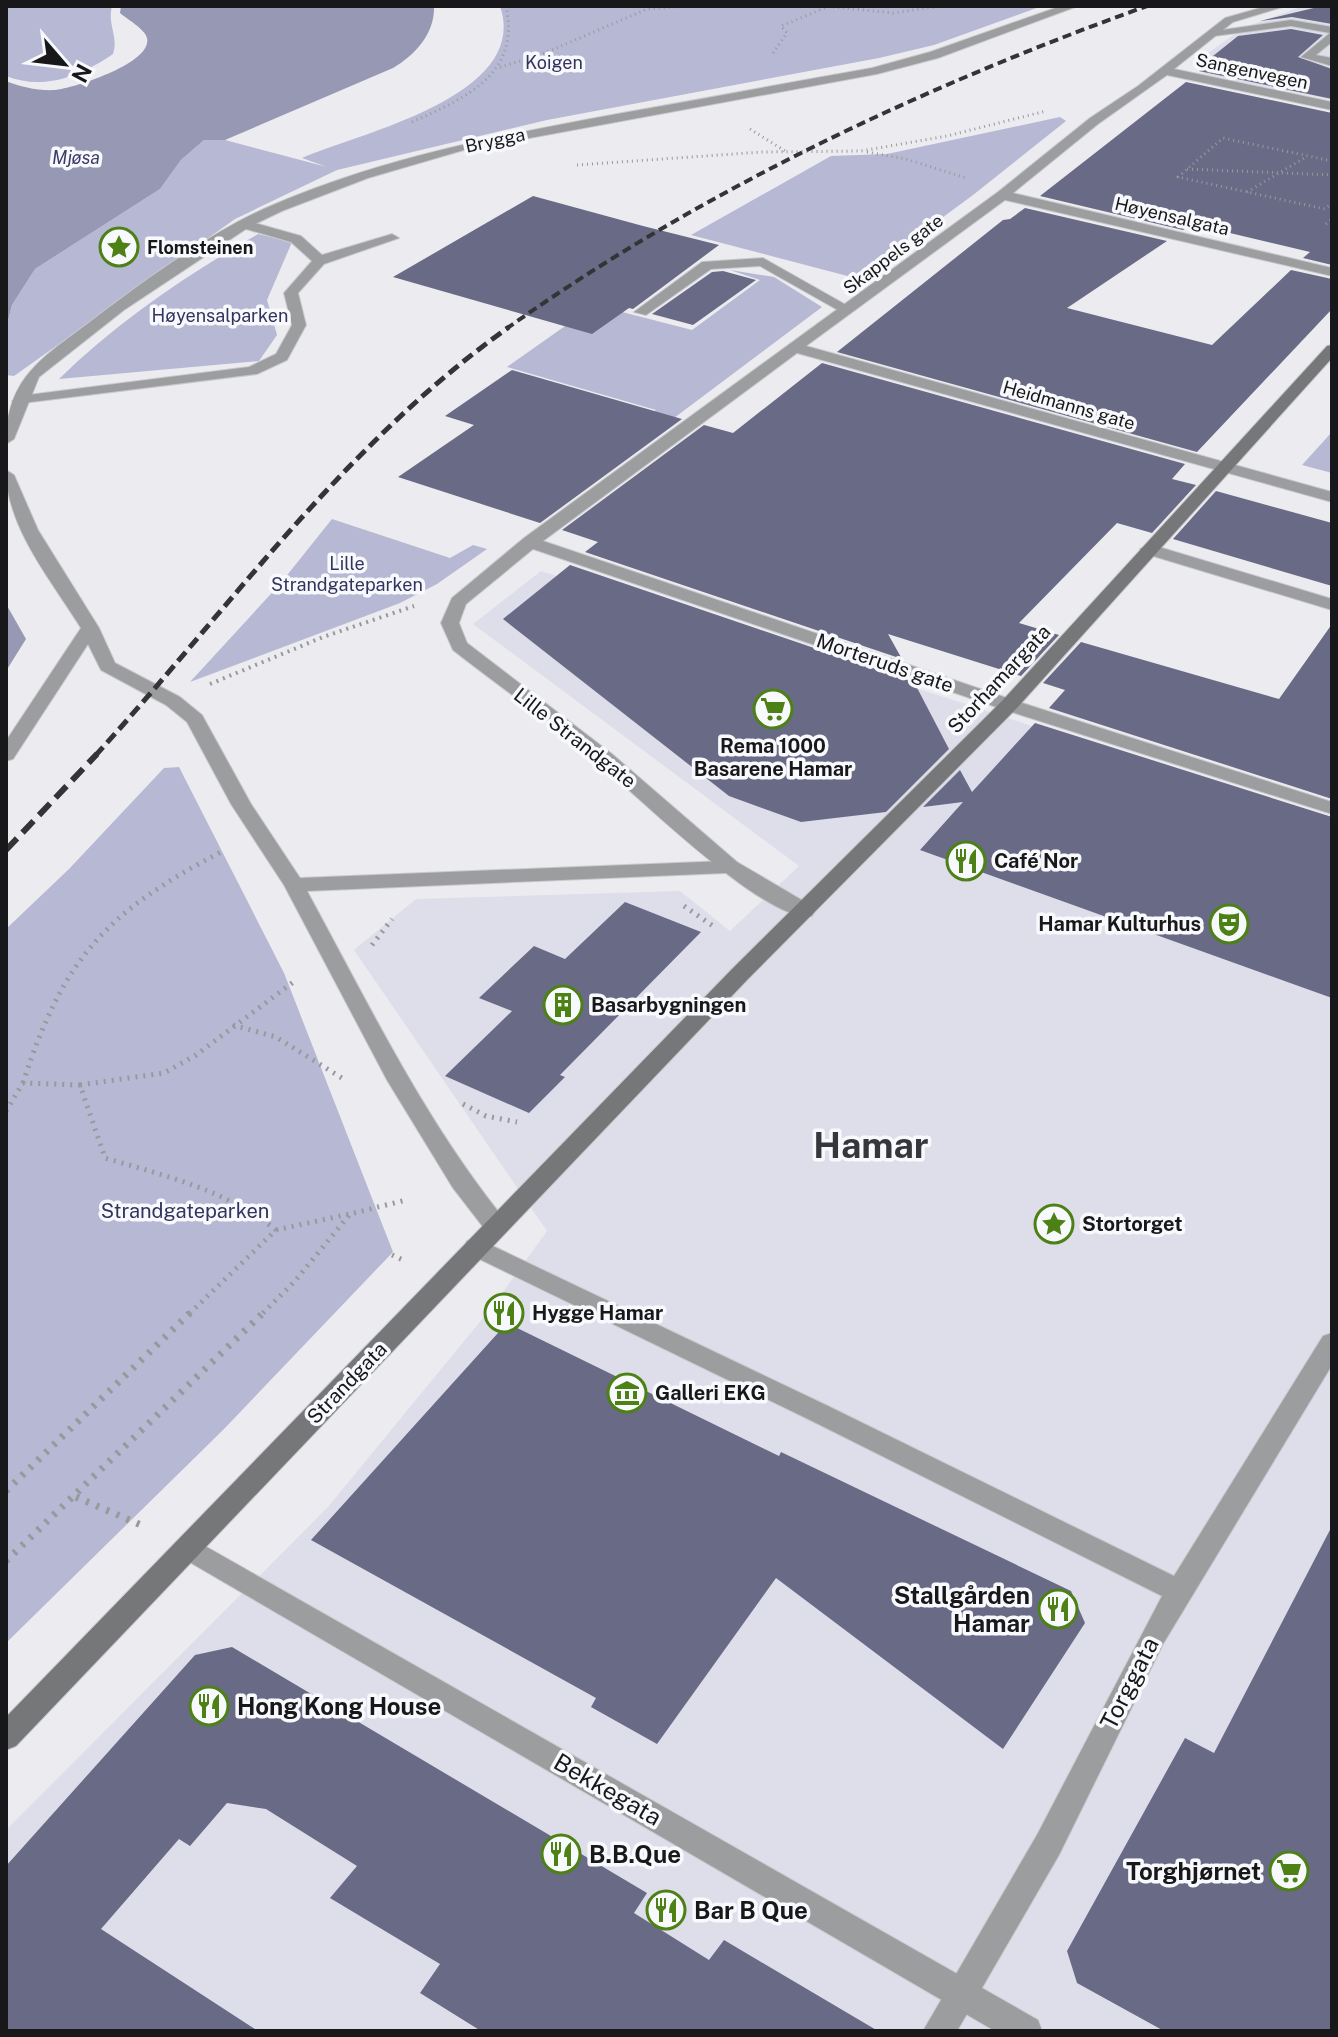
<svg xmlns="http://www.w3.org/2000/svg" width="1338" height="2037" font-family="'Public Sans',sans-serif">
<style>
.built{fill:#dddeea}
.green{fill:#b6b8d4}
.water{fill:#9698b4}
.building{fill:#696a85}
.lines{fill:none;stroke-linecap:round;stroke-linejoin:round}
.service-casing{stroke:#c9c9ce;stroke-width:2}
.pedestrian-casing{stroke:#c9c9ce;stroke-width:2}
.minor-casing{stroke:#c9c9ce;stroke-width:2}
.tertiary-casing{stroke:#c9c9ce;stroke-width:2}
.secondary-casing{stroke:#c9c9ce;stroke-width:2}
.path-far3{stroke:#99999c;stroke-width:3;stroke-dasharray:1 4;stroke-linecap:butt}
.path-far2{stroke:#99999c;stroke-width:4;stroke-dasharray:2 5;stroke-linecap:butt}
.path-far1{stroke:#99999c;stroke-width:5;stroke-dasharray:2 6;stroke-linecap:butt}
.path{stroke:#99999c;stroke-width:7;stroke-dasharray:3 8;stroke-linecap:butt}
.service{fill:#9c9d9e;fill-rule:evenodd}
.pedestrian{fill:#9c9d9e;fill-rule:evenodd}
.minor{fill:#9c9d9e;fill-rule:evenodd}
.tertiary{fill:#9c9d9e;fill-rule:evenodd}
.secondary{fill:#767779;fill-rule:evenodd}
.rail-far2{stroke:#343436;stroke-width:4;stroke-dasharray:9 5;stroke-linecap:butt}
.rail-far1{stroke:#343436;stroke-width:5;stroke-dasharray:12 6;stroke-linecap:butt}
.rail{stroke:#343436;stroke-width:6;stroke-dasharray:16 8;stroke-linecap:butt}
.labels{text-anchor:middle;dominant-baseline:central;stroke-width:7;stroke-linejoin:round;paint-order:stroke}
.far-park-label{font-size:18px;fill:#34335d;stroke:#f8f9fd}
.far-street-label{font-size:18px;fill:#18181a;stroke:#f8f9fd}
.far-water-label{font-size:18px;font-style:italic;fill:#3d3c67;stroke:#f8f9fd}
.far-poi-label{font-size:18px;font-weight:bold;fill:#18181a;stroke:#f8f9fd;text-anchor:start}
.street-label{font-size:20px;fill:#18181a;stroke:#f8f9fd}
.poi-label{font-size:20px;font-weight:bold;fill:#18181a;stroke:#f8f9fd;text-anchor:start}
.park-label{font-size:20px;fill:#34335d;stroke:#f8f9fd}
.near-poi-label{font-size:24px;font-weight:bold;fill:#18181a;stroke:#f8f9fd;text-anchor:start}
.near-street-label{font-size:24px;fill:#18181a;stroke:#f8f9fd}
.town-label{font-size:36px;font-weight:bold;fill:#36373a;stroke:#f8f9fd}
</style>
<rect width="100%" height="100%" fill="#ebebf0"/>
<g class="built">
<polygon points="1303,6 1332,6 1332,100 1203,74 1201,58 1245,27"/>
<polygon points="541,571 966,704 1332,827 1332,2031 6,2031 6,1830 328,1507 492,1307 547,1231 354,950 416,899 680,891 730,931 799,866 473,624"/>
</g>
<g class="green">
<path d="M6,6H112C107,24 119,38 113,54C81,76 44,91 6,76Z"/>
<path d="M500,6H1042L934,45L879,58L547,120L337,170L235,219L14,376L6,375V328L12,305L35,269L160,189L181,160L204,140H225L327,167L302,158C360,133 531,96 500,6Z"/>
<polygon points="1060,117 1066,121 973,195 859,279 691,235 831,156 887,154"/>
<path d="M258,234L292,242L267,300L277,335L259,361L59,379C118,321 187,275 258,234Z"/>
<polygon points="730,270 774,277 822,307 674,418 636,426 656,410 507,367 595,305 692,330 760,280"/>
<polygon points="1332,432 1332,473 1302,465"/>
<polygon points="332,519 450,558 473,545 487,549 437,584 400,603 190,682 280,584"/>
<polygon points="179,767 284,973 393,1252 224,1429 6,1643 6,929 69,869 164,768"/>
</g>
<g class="water">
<path d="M121,6H434C435,34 415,55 393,68L225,140H204L181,160L160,189L35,269L12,305L6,328V81C21,87 38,91 55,90C74,88 153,63 147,38C145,29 127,19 120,13Z"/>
<polygon points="6,604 26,639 6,671"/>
</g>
<g class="building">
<polygon points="1322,6 1332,6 1332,24 1292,17 1260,21"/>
<polygon points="1291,29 1323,35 1298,57 1332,69 1332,99 1199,71 1206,66 1203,64 1238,36"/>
<polygon points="1186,82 1332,113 1332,265 1303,258 1310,252 1192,224 1183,230 1040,196"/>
<polygon points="533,196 643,226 719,245 633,309 629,308 592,334 393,277"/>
<polygon points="1025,208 1167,241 1067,308 1212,345 1291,270 1332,279 1332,309 1197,452 837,352 1003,220 1010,219"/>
<polygon points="723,271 756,280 693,325 652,314 712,272"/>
<polygon points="822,363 1185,464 1172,479 1196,485 1152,533 1117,523 1019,623 1059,635 1021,676 888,634 902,659 585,552 598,542 562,530 704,425 733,433"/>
<polygon points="512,370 682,419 540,523 398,477 474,425 445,416"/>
<polygon points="1216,491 1332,523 1332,586 1173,539"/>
<polygon points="570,565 914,682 949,749 886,812 801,822 729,796 503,619"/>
<polygon points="1332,624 1332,799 1049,708 1065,690 1043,683 1081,642 1279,699"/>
<polygon points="1035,723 1332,817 1332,998 920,850 963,802 923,807 960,770 972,792"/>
<polygon points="625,902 701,932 560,1075 565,1077 529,1113 445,1076 512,1011 479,998 534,946 565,959"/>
<polygon points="507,1323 779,1456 781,1452 1071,1591 1085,1623 1003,1749 776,1578 657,1744 591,1707 596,1698 311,1540"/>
<polygon points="1332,1526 1332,2031 1164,2031 1077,1983 1067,1951 1185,1738 1214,1753"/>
<polygon points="232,1647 647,1893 634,1913 709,1960 724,1940 878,2031 481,2031 420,1993 440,1964 330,1898 357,1866 266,1809 227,1803 190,1846 179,1839 101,1929 258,2031 6,2031 6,1866 195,1655"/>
</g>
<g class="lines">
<g class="service-casing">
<g id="service">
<polygon points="1291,20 1332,27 1332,42 1316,55 1332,58 1332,66 1301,57 1330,33 1291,26 1214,36 1208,32"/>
<polygon points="244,220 301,236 322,255 392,234 399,238 324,264 298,293 306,325 287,360 257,374 15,404 12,401 20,396 249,367 276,354 292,325 284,293 312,261 291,242 239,227 237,224"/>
<polygon points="763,258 855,310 843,313 760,266 711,269 646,315 634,312 702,262"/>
<polygon points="1149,544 1332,599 1332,610 1143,553 1140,549"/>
</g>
</g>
<g class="pedestrian-casing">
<polygon id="pedestrian" points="1332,1333 1332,1365 1163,1644 1059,1855 957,2031 923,2031 1037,1835 1162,1596 810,1420 806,1413 810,1406 819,1403 828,1406 1174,1576 1323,1336"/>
</g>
<g class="minor-casing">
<g id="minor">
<path d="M1267,6H1286L1233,22L1174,69L1332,102V110L1167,75L1098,124L1013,193L1332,268V276L1005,200L806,346L1332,492V502L797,353L543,541L1016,701L1332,802V814L1002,709L533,549L466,604L459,623L467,643L612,754L737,862L812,906L815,911L812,916C768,927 622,781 584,750C541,715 496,684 453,650L441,623L452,598L524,538L998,192L1090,118L1138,86L1225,18Z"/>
<polygon points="476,1238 828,1406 832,1413 828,1420 819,1423 810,1420 467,1253 464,1247 467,1241"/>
<polygon points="189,1537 1038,2020 1042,2031 995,2031 179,1556 175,1548 179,1540"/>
</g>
</g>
<g class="tertiary-casing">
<g id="tertiary">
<path d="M1061,6H1078L938,58L877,74L464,150L368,178L282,211L249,227L124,310L39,377L14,439L6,444C6,375 46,356 95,318C145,280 215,229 273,205C385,157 498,136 617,114C702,99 787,83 872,68L930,52Z"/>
<path d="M6,470L14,475L38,530L99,628L115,663L180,697L202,715L251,804L300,878L726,861L736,867L726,873L307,891C368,1003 424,1120 505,1220L508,1226L505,1232H487L453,1188L387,1080L284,885L231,804L187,722L166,705L101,670L88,644L13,759L6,761V741L81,628C52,581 6,527 6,470Z"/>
</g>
</g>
<g class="secondary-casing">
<polygon id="secondary" points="1332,345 1332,358 1016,709 749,978 16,1746 6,1750 6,1717 733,968 1002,701 1327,346"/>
</g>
<g class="path-far3">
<polyline points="823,6 893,13 942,6"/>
<polyline points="773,53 787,33 781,26 825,8"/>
<polyline points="500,67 538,56 647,9 688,6"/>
<path d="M412,122C466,98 521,74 506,6"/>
<polyline points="750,129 785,151"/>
<polyline points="867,152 906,159 966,178"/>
<polyline points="1332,161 1223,138 1178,177 1325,209 1332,203"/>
<polyline points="577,165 762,152 861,151 947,136 1046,111"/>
<polyline points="1187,169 1332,175"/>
<polyline points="1247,192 1306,157"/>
<polyline points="1326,224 1332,219"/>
</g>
<polyline class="path-far2" points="210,684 323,637 414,606"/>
<g class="path-far1">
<polyline points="684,906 713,926"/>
<polyline points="372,945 392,919"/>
<polyline points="233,1025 276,1037 345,1080"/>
<path d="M23,1083C63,958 107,911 223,851"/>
<polyline points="80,1085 164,1073 196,1055 296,980"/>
<polyline points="463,1104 486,1116 517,1122"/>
<path d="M6,1111L23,1083L80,1085L105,1158C166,1176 226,1190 276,1230L190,1313"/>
<polyline points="276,1230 349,1214"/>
<polyline points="392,1255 405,1261"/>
<polyline points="263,1313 295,1281 350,1214 406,1200"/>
</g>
<g class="path">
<polyline points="6,1491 192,1311"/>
<polyline points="76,1497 141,1525"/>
<polyline points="6,1561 265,1311"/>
</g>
<use href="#service" class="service"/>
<use href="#pedestrian" class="pedestrian"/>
<use href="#minor" class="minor"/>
<use href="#tertiary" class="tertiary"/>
<use href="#secondary" class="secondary"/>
<path class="rail-far2" d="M506,329C702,190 922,87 1147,6"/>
<path class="rail-far1" d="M95,756C229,609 344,444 509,327"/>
<polyline class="rail" points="6,850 97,754"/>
</g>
<defs>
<g id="sight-ring" transform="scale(2)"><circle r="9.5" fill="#f8f9fd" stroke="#4d8115" stroke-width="1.5"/><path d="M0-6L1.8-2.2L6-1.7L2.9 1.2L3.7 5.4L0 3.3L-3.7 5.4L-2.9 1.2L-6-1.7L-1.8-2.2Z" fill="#4d8115"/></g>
<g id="supermarket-ring" transform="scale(2)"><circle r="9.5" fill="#f8f9fd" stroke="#4d8115" stroke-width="1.5"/><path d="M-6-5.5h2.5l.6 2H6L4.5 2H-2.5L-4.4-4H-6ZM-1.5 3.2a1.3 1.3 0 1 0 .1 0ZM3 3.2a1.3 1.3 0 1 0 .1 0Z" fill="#4d8115"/></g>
<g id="restaurant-ring" transform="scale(2)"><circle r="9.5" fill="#f8f9fd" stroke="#4d8115" stroke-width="1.5"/><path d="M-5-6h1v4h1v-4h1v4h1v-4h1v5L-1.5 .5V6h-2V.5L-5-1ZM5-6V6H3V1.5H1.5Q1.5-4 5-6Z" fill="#4d8115"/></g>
<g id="theatre-ring" transform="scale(2)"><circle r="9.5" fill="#f8f9fd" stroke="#4d8115" stroke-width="1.5"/><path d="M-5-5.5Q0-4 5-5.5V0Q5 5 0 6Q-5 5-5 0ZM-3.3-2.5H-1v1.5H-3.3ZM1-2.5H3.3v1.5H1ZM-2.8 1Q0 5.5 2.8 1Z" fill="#4d8115"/></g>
<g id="building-ring" transform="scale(2)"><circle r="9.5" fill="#f8f9fd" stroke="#4d8115" stroke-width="1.5"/><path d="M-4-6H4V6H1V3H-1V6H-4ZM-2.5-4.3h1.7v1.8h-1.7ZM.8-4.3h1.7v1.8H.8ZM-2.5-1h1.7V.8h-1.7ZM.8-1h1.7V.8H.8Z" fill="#4d8115"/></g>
<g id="museum-ring" transform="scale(2)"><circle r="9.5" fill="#f8f9fd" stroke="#4d8115" stroke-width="1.5"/><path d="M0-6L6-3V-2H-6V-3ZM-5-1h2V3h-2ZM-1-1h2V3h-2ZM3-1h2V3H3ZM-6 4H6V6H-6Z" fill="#4d8115"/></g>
</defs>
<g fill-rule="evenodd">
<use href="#sight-ring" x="119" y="247"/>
<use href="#supermarket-ring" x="773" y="709"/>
<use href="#restaurant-ring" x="966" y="861"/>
<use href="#theatre-ring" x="1229" y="924"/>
<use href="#building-ring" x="563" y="1005"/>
<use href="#sight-ring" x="1054" y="1224"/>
<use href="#restaurant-ring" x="504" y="1313"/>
<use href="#museum-ring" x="627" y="1393"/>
<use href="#restaurant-ring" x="1058" y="1609"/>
<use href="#restaurant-ring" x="209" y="1706"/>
<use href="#restaurant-ring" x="561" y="1854"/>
<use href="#supermarket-ring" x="1289" y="1871"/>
<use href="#restaurant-ring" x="666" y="1910"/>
</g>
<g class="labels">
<g class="far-park-label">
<text x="554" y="62">Koigen</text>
<text x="220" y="315">Høyensalparken</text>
<text x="347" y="563">Lille<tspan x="347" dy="21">Strandgateparken</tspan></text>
</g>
<g class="far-street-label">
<text transform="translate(1252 71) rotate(12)">Sangenvegen</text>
<text transform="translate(495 140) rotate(-12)">Brygga</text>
<text transform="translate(1172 216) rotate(13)">Høyensalgata</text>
<text transform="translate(893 254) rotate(-37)">Skappels gate</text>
<text transform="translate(1069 405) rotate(16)">Heidmanns gate</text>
</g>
<g class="far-water-label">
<text x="76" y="157">Mjøsa</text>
</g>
<g class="far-poi-label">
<text x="147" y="247">Flomsteinen</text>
</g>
<g class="street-label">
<text transform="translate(885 663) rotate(19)">Morteruds gate</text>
<text transform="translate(999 679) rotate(-47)">Storhamargata</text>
<text transform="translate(575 738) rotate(38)">Lille Strandgate</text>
<text transform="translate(347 1383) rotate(-46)">Strandgata</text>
</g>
<g class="poi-label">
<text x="773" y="746" text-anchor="middle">Rema 1000<tspan x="773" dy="23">Basarene Hamar</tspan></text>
<text x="994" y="861">Café Nor</text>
<text x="1201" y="924" text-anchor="end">Hamar Kulturhus</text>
<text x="591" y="1005">Basarbygningen</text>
<text x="1082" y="1224">Stortorget</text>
<text x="532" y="1313">Hygge Hamar</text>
<text x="655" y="1393">Galleri EKG</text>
</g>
<g class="park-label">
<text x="185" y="1211">Strandgateparken</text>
</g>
<g class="near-poi-label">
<text x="1030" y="1595" text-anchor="end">Stallgården<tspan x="1030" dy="28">Hamar</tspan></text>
<text x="237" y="1706">Hong Kong House</text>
<text x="589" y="1854">B.B.Que</text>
<text x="1261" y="1871" text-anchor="end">Torghjørnet</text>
<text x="694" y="1910">Bar B Que</text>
</g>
<g class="near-street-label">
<text transform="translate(1129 1683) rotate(-63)">Torggata</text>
<text transform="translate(608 1789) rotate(30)">Bekkegata</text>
</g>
<g class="town-label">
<text x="871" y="1145">Hamar</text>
</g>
</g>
<rect width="1338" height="2037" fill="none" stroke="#18181a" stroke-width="16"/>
<g transform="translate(64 64) rotate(118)" stroke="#f8f9fd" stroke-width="6" paint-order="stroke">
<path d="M0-6L14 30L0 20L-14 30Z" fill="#18181a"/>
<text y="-12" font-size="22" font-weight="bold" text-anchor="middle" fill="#18181a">N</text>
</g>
</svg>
